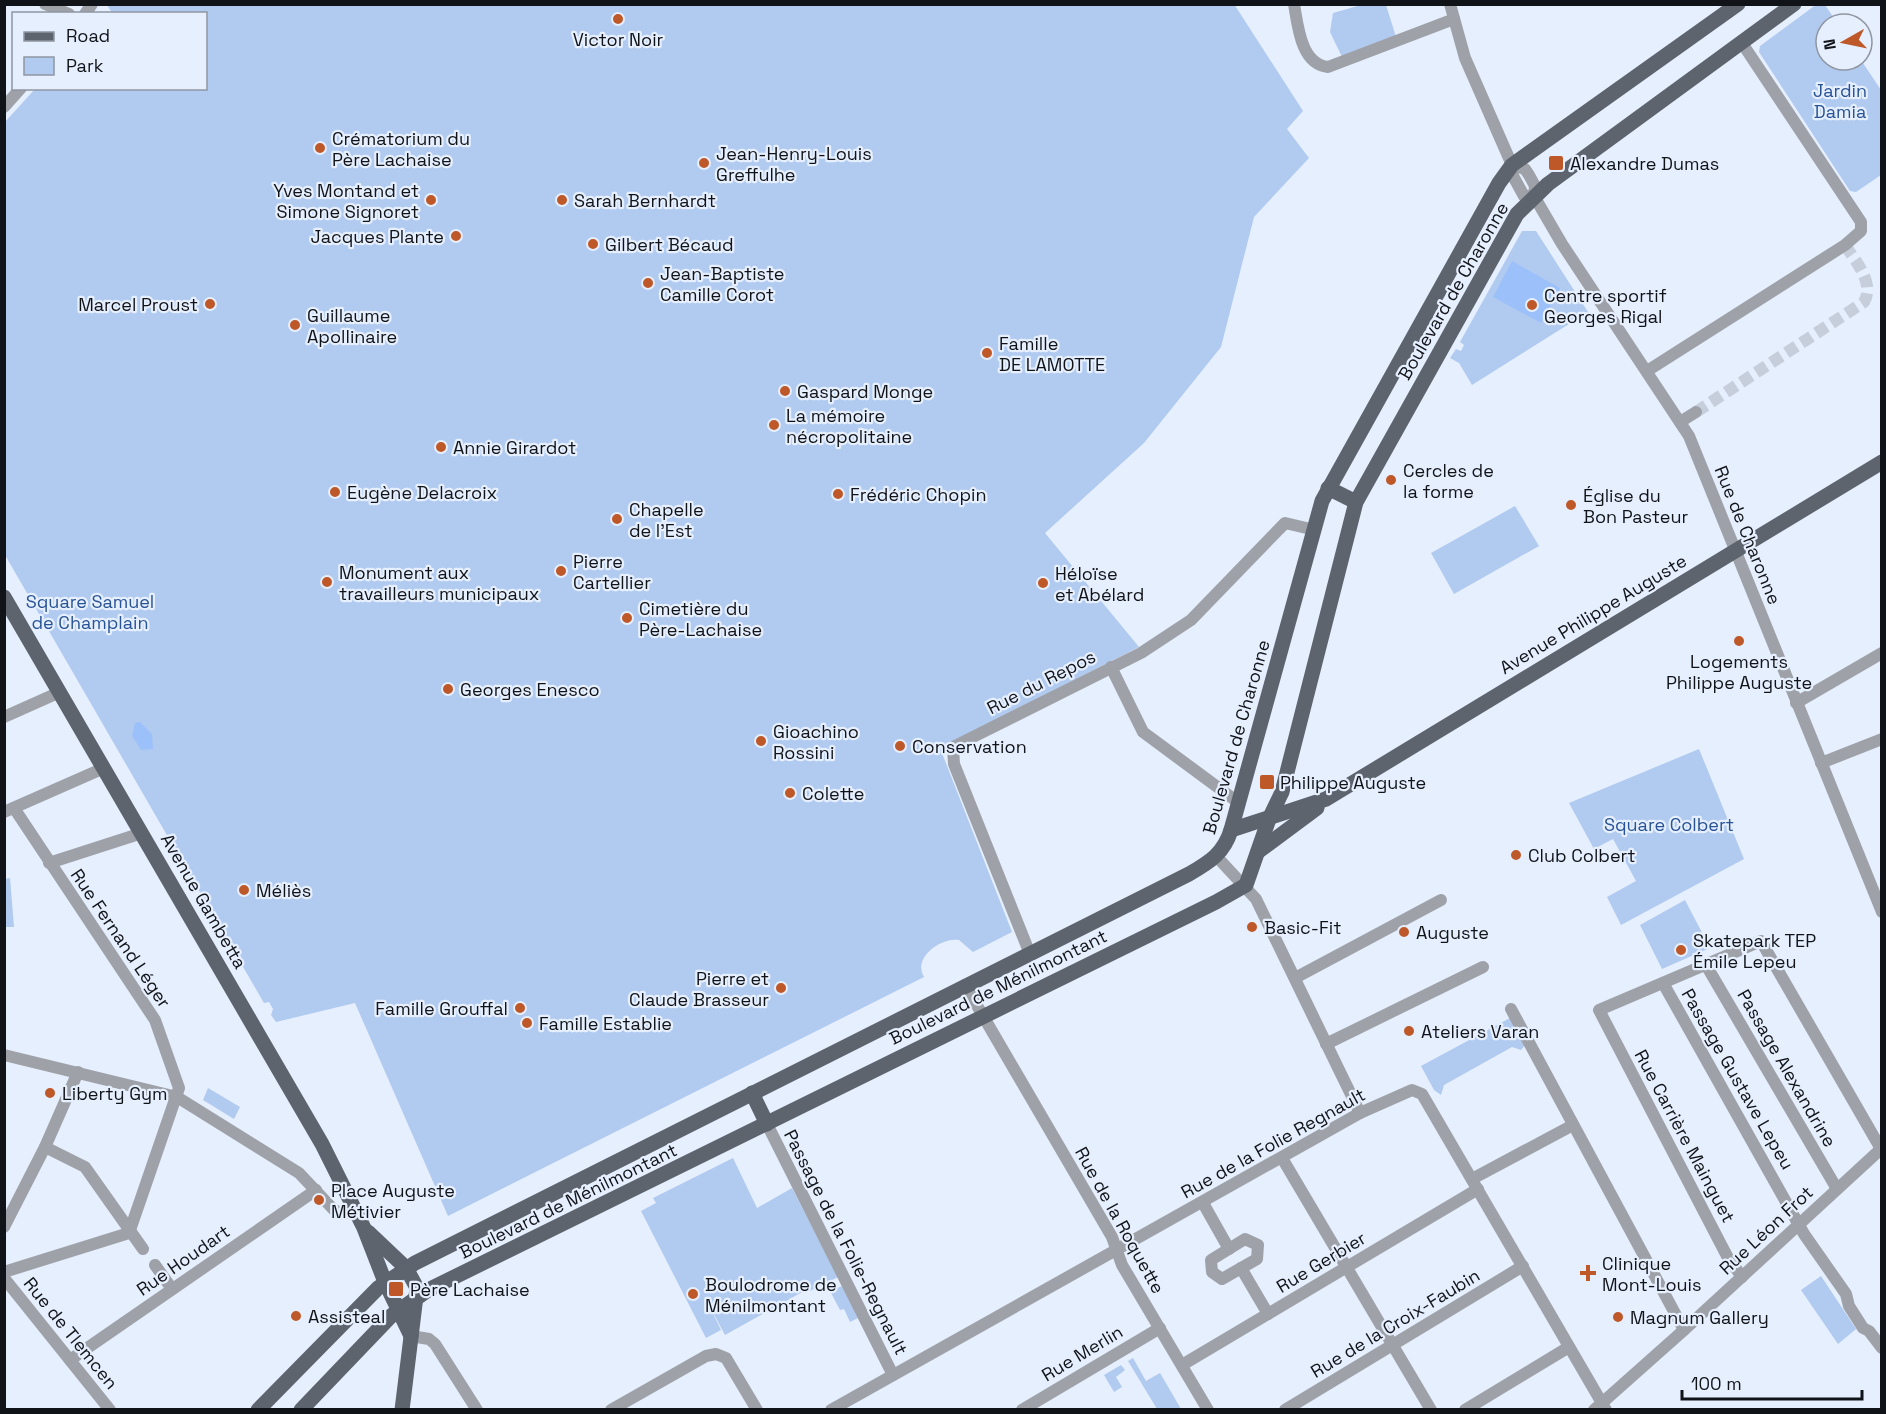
<svg xmlns="http://www.w3.org/2000/svg" width="1886" height="1414" font-family="'Space Grotesk',sans-serif">
<style>
.green{fill:#b1caf0}
.water{fill:#9cc1fa}
.lines{fill:none;stroke-linecap:round;stroke-linejoin:round}
.minor-tunnel{stroke:#c6cedc;stroke-width:12;stroke-dasharray:12 6;stroke-linecap:butt}
.minor{stroke:#9ea2a8;stroke-width:12}
.major{stroke:#5d646e;stroke-width:15}
.poi-dot{fill:#be5829;stroke:#e6effe;stroke-width:2}
.labels{text-anchor:middle;dominant-baseline:central;stroke-width:4.5;stroke-linejoin:round;paint-order:stroke}
.poi-label{font-size:18px;fill:#101318;stroke:#e6effe;text-anchor:start}
.park-label{font-size:18px;fill:#285396;stroke:#e6effe}
.street-label{font-size:18px;fill:#101318;stroke:#e6effe}
</style>
<rect width="100%" height="100%" fill="#e6effe"/>
<g class="green">
<path d="M1234,4L1303,111L1287,129L1309,158L1254,217L1221,347L1144,443L1045,533L1139,647L940,748L1012,932L973,952L959,940C942,937 912,957 924,977L448,1216L355,1003L276,1022L271,1015L273,1009L269,1002L264,1003L5,555L4,123L35,89L206,88V14L112,13L107,5Z"/>
<polygon points="1817,4 1825,5 1838,24 1826,24 1826,60 1861,60 1881,90 1881,175 1856,192 1850,191 1759,52 1760,46"/>
<polygon points="1361,5 1386,5 1396,37 1342,57 1330,32 1333,13"/>
<polygon points="1522,231 1536,231 1588,312 1472,385 1459,363 1450,358 1456,349 1461,351 1464,345 1460,342"/>
<polygon points="1515,506 1539,546 1454,594 1431,553"/>
<polygon points="1699,749 1744,859 1621,925 1607,897 1636,881 1613,839 1594,849 1569,803"/>
<polygon points="10,878 14,927 5,927 5,879"/>
<polygon points="1685,900 1710,948 1662,969 1640,925"/>
<polygon points="1510,1018 1525,1045 1521,1050 1512,1047 1444,1085 1441,1095 1434,1090 1421,1066"/>
<polygon points="208,1088 240,1107 234,1119 203,1100"/>
<polygon points="733,1158 757,1208 792,1188 838,1277 806,1293 804,1291 725,1335 708,1303 721,1330 706,1338 641,1211 656,1203 653,1198"/>
<polygon points="1821,1276 1856,1329 1838,1344 1801,1290"/>
<polygon points="842,1286 858,1318 850,1322 844,1309 840,1310 830,1291"/>
<polygon points="1133,1358 1146,1381 1160,1373 1181,1409 1157,1409 1128,1361"/>
<polygon points="1121,1365 1125,1370 1116,1377 1122,1387 1114,1392 1104,1375"/>
</g>
<g class="water">
<polygon points="1512,261 1560,288 1541,323 1493,297"/>
<polygon points="140,722 152,734 153,749 141,750 132,736 135,723"/>
</g>
<g class="lines">
<path class="minor-tunnel" d="M1696,412L1864,302C1875,283 1856,262 1845,245"/>
<g class="minor">
<polyline points="45,4 69,14"/>
<path d="M1294,4C1298,27 1301,64 1328,67L1454,19"/>
<polyline points="1450,4 1465,58 1512,165 1513,176 1524,196 1534,196"/>
<polyline points="85,14 92,4"/>
<polyline points="4,107 21,88"/>
<polyline points="1512,165 1525,169 1529,175 1535,186 1534,196 1562,244 1689,436 1882,912"/>
<polyline points="1647,371 1845,245 1861,231 1861,222 1742,43"/>
<polyline points="1680,422 1696,412"/>
<polyline points="1111,667 1143,732 1239,803"/>
<polyline points="1796,703 1882,653"/>
<polyline points="4,717 60,692"/>
<polyline points="1821,763 1882,739"/>
<polyline points="4,812 104,768"/>
<polyline points="1217,857 1256,899 1360,1113"/>
<polyline points="49,863 142,833"/>
<polyline points="1030,954 954,764 953,747 1141,653 1191,620 1285,523 1315,530"/>
<polyline points="1706,965 1837,1189"/>
<polyline points="1295,978 1441,900"/>
<polyline points="1663,983 1804,1234 1846,1294 1849,1306 1863,1328 1869,1331 1882,1348"/>
<polyline points="965,985 1112,1237 1122,1265 1208,1410"/>
<polyline points="1511,1009 1684,1330"/>
<polyline points="1326,1044 1483,967"/>
<polyline points="4,1055 177,1097 299,1173 334,1210 344,1214 354,1209"/>
<polyline points="767,1124 893,1375"/>
<polyline points="45,1147 85,1167 143,1249"/>
<polyline points="1282,1158 1431,1410"/>
<polyline points="1472,1179 1573,1125"/>
<polyline points="1203,1203 1229,1249"/>
<polyline points="4,1227 45,1147 78,1072"/>
<polygon points="1245,1239 1258,1245 1257,1259 1222,1279 1212,1272 1211,1260"/>
<polyline points="155,1265 172,1289"/>
<polyline points="1241,1268 1268,1314"/>
<polyline points="4,1272 129,1233 179,1088 155,1020 14,808"/>
<polyline points="1742,1277 1727,1256 1599,1010 1761,941 1881,1149"/>
<polyline points="4,1278 110,1410"/>
<polyline points="411,1336 429,1339 435,1344 477,1410"/>
<polyline points="70,1360 316,1190"/>
<polyline points="1182,1365 1478,1189"/>
<polyline points="611,1410 706,1356 716,1354 726,1358 757,1410"/>
<polyline points="831,1410 1360,1113 1412,1090 1422,1094 1606,1410"/>
<polyline points="1022,1410 1160,1328"/>
<polyline points="1285,1410 1523,1266"/>
<polyline points="1465,1410 1569,1347"/>
<polyline points="1594,1410 1684,1330 1882,1148"/>
</g>
<g class="major">
<polyline points="1328,488 1356,502"/>
<polyline points="4,597 322,1144 364,1228 385,1282 411,1336"/>
<polyline points="1231,830 1326,799 1882,462"/>
<polyline points="1259,851 1317,808"/>
<polyline points="752,1093 767,1124"/>
<polyline points="368,1232 406,1268 417,1288 402,1410"/>
<path d="M258,1410L378,1288L415,1263L1189,874C1210,862 1224,853 1231,830L1322,501L1499,183L1512,165L1738,4"/>
<polyline points="301,1410 391,1316 428,1290 1216,902 1246,885 1269,819 1282,792 1356,502 1517,214 1548,184 1794,4"/>
</g>
</g>
<g class="poi-dot">
<circle cx="618" cy="19" r="6"/>
<circle cx="320" cy="148" r="6"/>
<circle cx="704" cy="163" r="6"/>
<rect x="1548" y="155" width="16" height="16" rx="3"/>
<circle cx="431" cy="200" r="6"/>
<circle cx="562" cy="200" r="6"/>
<circle cx="456" cy="236" r="6"/>
<circle cx="593" cy="244" r="6"/>
<circle cx="648" cy="283" r="6"/>
<circle cx="210" cy="304" r="6"/>
<circle cx="1532" cy="305" r="6"/>
<circle cx="295" cy="325" r="6"/>
<circle cx="987" cy="353" r="6"/>
<circle cx="785" cy="391" r="6"/>
<circle cx="774" cy="425" r="6"/>
<circle cx="441" cy="447" r="6"/>
<circle cx="1391" cy="480" r="6"/>
<circle cx="335" cy="492" r="6"/>
<circle cx="838" cy="494" r="6"/>
<circle cx="1571" cy="505" r="6"/>
<circle cx="617" cy="519" r="6"/>
<circle cx="561" cy="571" r="6"/>
<circle cx="327" cy="582" r="6"/>
<circle cx="1043" cy="583" r="6"/>
<circle cx="627" cy="618" r="6"/>
<circle cx="1739" cy="641" r="6"/>
<circle cx="448" cy="689" r="6"/>
<circle cx="761" cy="741" r="6"/>
<circle cx="900" cy="746" r="6"/>
<rect x="1259" y="774" width="16" height="16" rx="3"/>
<circle cx="790" cy="793" r="6"/>
<circle cx="1516" cy="855" r="6"/>
<circle cx="244" cy="890" r="6"/>
<circle cx="1252" cy="927" r="6"/>
<circle cx="1404" cy="932" r="6"/>
<circle cx="1681" cy="950" r="6"/>
<circle cx="781" cy="988" r="6"/>
<circle cx="520" cy="1008" r="6"/>
<circle cx="527" cy="1023" r="6"/>
<circle cx="1409" cy="1031" r="6"/>
<circle cx="50" cy="1093" r="6"/>
<circle cx="319" cy="1200" r="6"/>
<path d="M1585 1264h6v6h6v6h-6v6h-6v-6h-6v-6h6z"/>
<rect x="388" y="1281" width="16" height="16" rx="3"/>
<circle cx="693" cy="1294" r="6"/>
<circle cx="296" cy="1316" r="6"/>
<circle cx="1618" cy="1317" r="6"/>
</g>
<g class="labels">
<g class="poi-label">
<text x="618" y="39" text-anchor="middle">Victor Noir</text>
<text x="332" y="138">Crématorium du<tspan x="332" dy="21">Père Lachaise</tspan></text>
<text x="716" y="153">Jean-Henry-Louis<tspan x="716" dy="21">Greffulhe</tspan></text>
<text x="1570" y="163">Alexandre Dumas</text>
<text x="419" y="190" text-anchor="end">Yves Montand et<tspan x="419" dy="21">Simone Signoret</tspan></text>
<text x="574" y="200">Sarah Bernhardt</text>
<text x="444" y="236" text-anchor="end">Jacques Plante</text>
<text x="605" y="244">Gilbert Bécaud</text>
<text x="660" y="273">Jean-Baptiste<tspan x="660" dy="21">Camille Corot</tspan></text>
<text x="1544" y="295">Centre sportif<tspan x="1544" dy="21">Georges Rigal</tspan></text>
<text x="198" y="304" text-anchor="end">Marcel Proust</text>
<text x="307" y="315">Guillaume<tspan x="307" dy="21">Apollinaire</tspan></text>
<text x="999" y="343">Famille<tspan x="999" dy="21">DE LAMOTTE</tspan></text>
<text x="797" y="391">Gaspard Monge</text>
<text x="786" y="415">La mémoire<tspan x="786" dy="21">nécropolitaine</tspan></text>
<text x="453" y="447">Annie Girardot</text>
<text x="1403" y="470">Cercles de<tspan x="1403" dy="21">la forme</tspan></text>
<text x="347" y="492">Eugène Delacroix</text>
<text x="850" y="494">Frédéric Chopin</text>
<text x="1583" y="495">Église du<tspan x="1583" dy="21">Bon Pasteur</tspan></text>
<text x="629" y="509">Chapelle<tspan x="629" dy="21">de l'Est</tspan></text>
<text x="573" y="561">Pierre<tspan x="573" dy="21">Cartellier</tspan></text>
<text x="339" y="572">Monument aux<tspan x="339" dy="21">travailleurs municipaux</tspan></text>
<text x="1055" y="573">Héloïse<tspan x="1055" dy="21">et Abélard</tspan></text>
<text x="639" y="608">Cimetière du<tspan x="639" dy="21">Père-Lachaise</tspan></text>
<text x="1739" y="661" text-anchor="middle">Logements<tspan x="1739" dy="21">Philippe Auguste</tspan></text>
<text x="460" y="689">Georges Enesco</text>
<text x="773" y="731">Gioachino<tspan x="773" dy="21">Rossini</tspan></text>
<text x="912" y="746">Conservation</text>
<text x="1280" y="782">Philippe Auguste</text>
<text x="802" y="793">Colette</text>
<text x="1528" y="855">Club Colbert</text>
<text x="256" y="890">Méliès</text>
<text x="1264" y="927">Basic-Fit</text>
<text x="1416" y="932">Auguste</text>
<text x="1693" y="940">Skatepark TEP<tspan x="1693" dy="21">Émile Lepeu</tspan></text>
<text x="769" y="978" text-anchor="end">Pierre et<tspan x="769" dy="21">Claude Brasseur</tspan></text>
<text x="508" y="1008" text-anchor="end">Famille Grouffal</text>
<text x="539" y="1023">Famille Establie</text>
<text x="1421" y="1031">Ateliers Varan</text>
<text x="62" y="1093">Liberty Gym</text>
<text x="331" y="1190">Place Auguste<tspan x="331" dy="21">Métivier</tspan></text>
<text x="1602" y="1263">Clinique<tspan x="1602" dy="21">Mont-Louis</tspan></text>
<text x="705" y="1284">Boulodrome de<tspan x="705" dy="21">Ménilmontant</tspan></text>
<text x="410" y="1289">Père Lachaise</text>
<text x="308" y="1316">Assisteal</text>
<text x="1630" y="1317">Magnum Gallery</text>
</g>
<g class="park-label">
<text x="1840" y="90">Jardin<tspan x="1840" dy="21">Damia</tspan></text>
<text x="90" y="601">Square Samuel<tspan x="90" dy="21">de Champlain</tspan></text>
<text x="1669" y="824">Square Colbert</text>
</g>
<g class="street-label">
<text transform="translate(1453 291) rotate(-60)">Boulevard de Charonne</text>
<text transform="translate(1748 535) rotate(68)">Rue de Charonne</text>
<text transform="translate(1593 614) rotate(-31)">Avenue Philippe Auguste</text>
<text transform="translate(1041 682) rotate(-27)">Rue du Repos</text>
<text transform="translate(1236 737) rotate(-74)">Boulevard de Charonne</text>
<text transform="translate(204 901) rotate(60)">Avenue Gambetta</text>
<text transform="translate(121 938) rotate(56)">Rue Fernand Léger</text>
<text transform="translate(998 987) rotate(-26)">Boulevard de Ménilmontant</text>
<text transform="translate(1787 1068) rotate(60)">Passage Alexandrine</text>
<text transform="translate(1738 1079) rotate(60)">Passage Gustave Lepeu</text>
<text transform="translate(1685 1136) rotate(62)">Rue Carrière Mainguet</text>
<text transform="translate(1273 1143) rotate(-29)">Rue de la Folie Regnault</text>
<text transform="translate(568 1201) rotate(-26)">Boulevard de Ménilmontant</text>
<text transform="translate(1120 1220) rotate(61)">Rue de la Roquette</text>
<text transform="translate(1766 1230) rotate(-43)">Rue Léon Frot</text>
<text transform="translate(846 1242) rotate(63)">Passage de la Folie-Regnault</text>
<text transform="translate(183 1260) rotate(-35)">Rue Houdart</text>
<text transform="translate(1321 1262) rotate(-31)">Rue Gerbier</text>
<text transform="translate(1395 1323) rotate(-31)">Rue de la Croix-Faubin</text>
<text transform="translate(71 1333) rotate(51)">Rue de Tlemcen</text>
<text transform="translate(1082 1353) rotate(-31)">Rue Merlin</text>
</g>
</g>
<rect width="1886" height="1414" fill="none" stroke="#101318" stroke-width="12"/>
<rect x="12" y="12" width="195" height="78" fill="#e6effe" stroke="#9097a2" stroke-width="1.5"/>
<rect x="24" y="32" width="30" height="9" fill="#5d646e" stroke="#9097a2" stroke-width="1.5"/>
<text x="66" y="42" font-size="18" fill="#101318">Road</text>
<rect x="24" y="57" width="30" height="18" fill="#b1caf0" stroke="#9097a2" stroke-width="1.5"/>
<text x="66" y="72" font-size="18" fill="#101318">Park</text>
<g transform="translate(1844 42) rotate(261)"><circle r="28" fill="#e6effe" stroke="#9097a2" stroke-width="1.5"/>
<path d="M0-4.5L10 22L0 15L-10 22Z" fill="#be5829"/>
<text y="-9" font-size="16" font-weight="bold" text-anchor="middle" fill="#101318">N</text>
</g>
<path d="M1682 1390v9h180v-9" fill="none" stroke="#101318" stroke-width="3"/>
<text x="1691" y="1390" font-size="18" fill="#101318" stroke="#e6effe" stroke-width="4.5" paint-order="stroke">100 m</text>
</svg>
